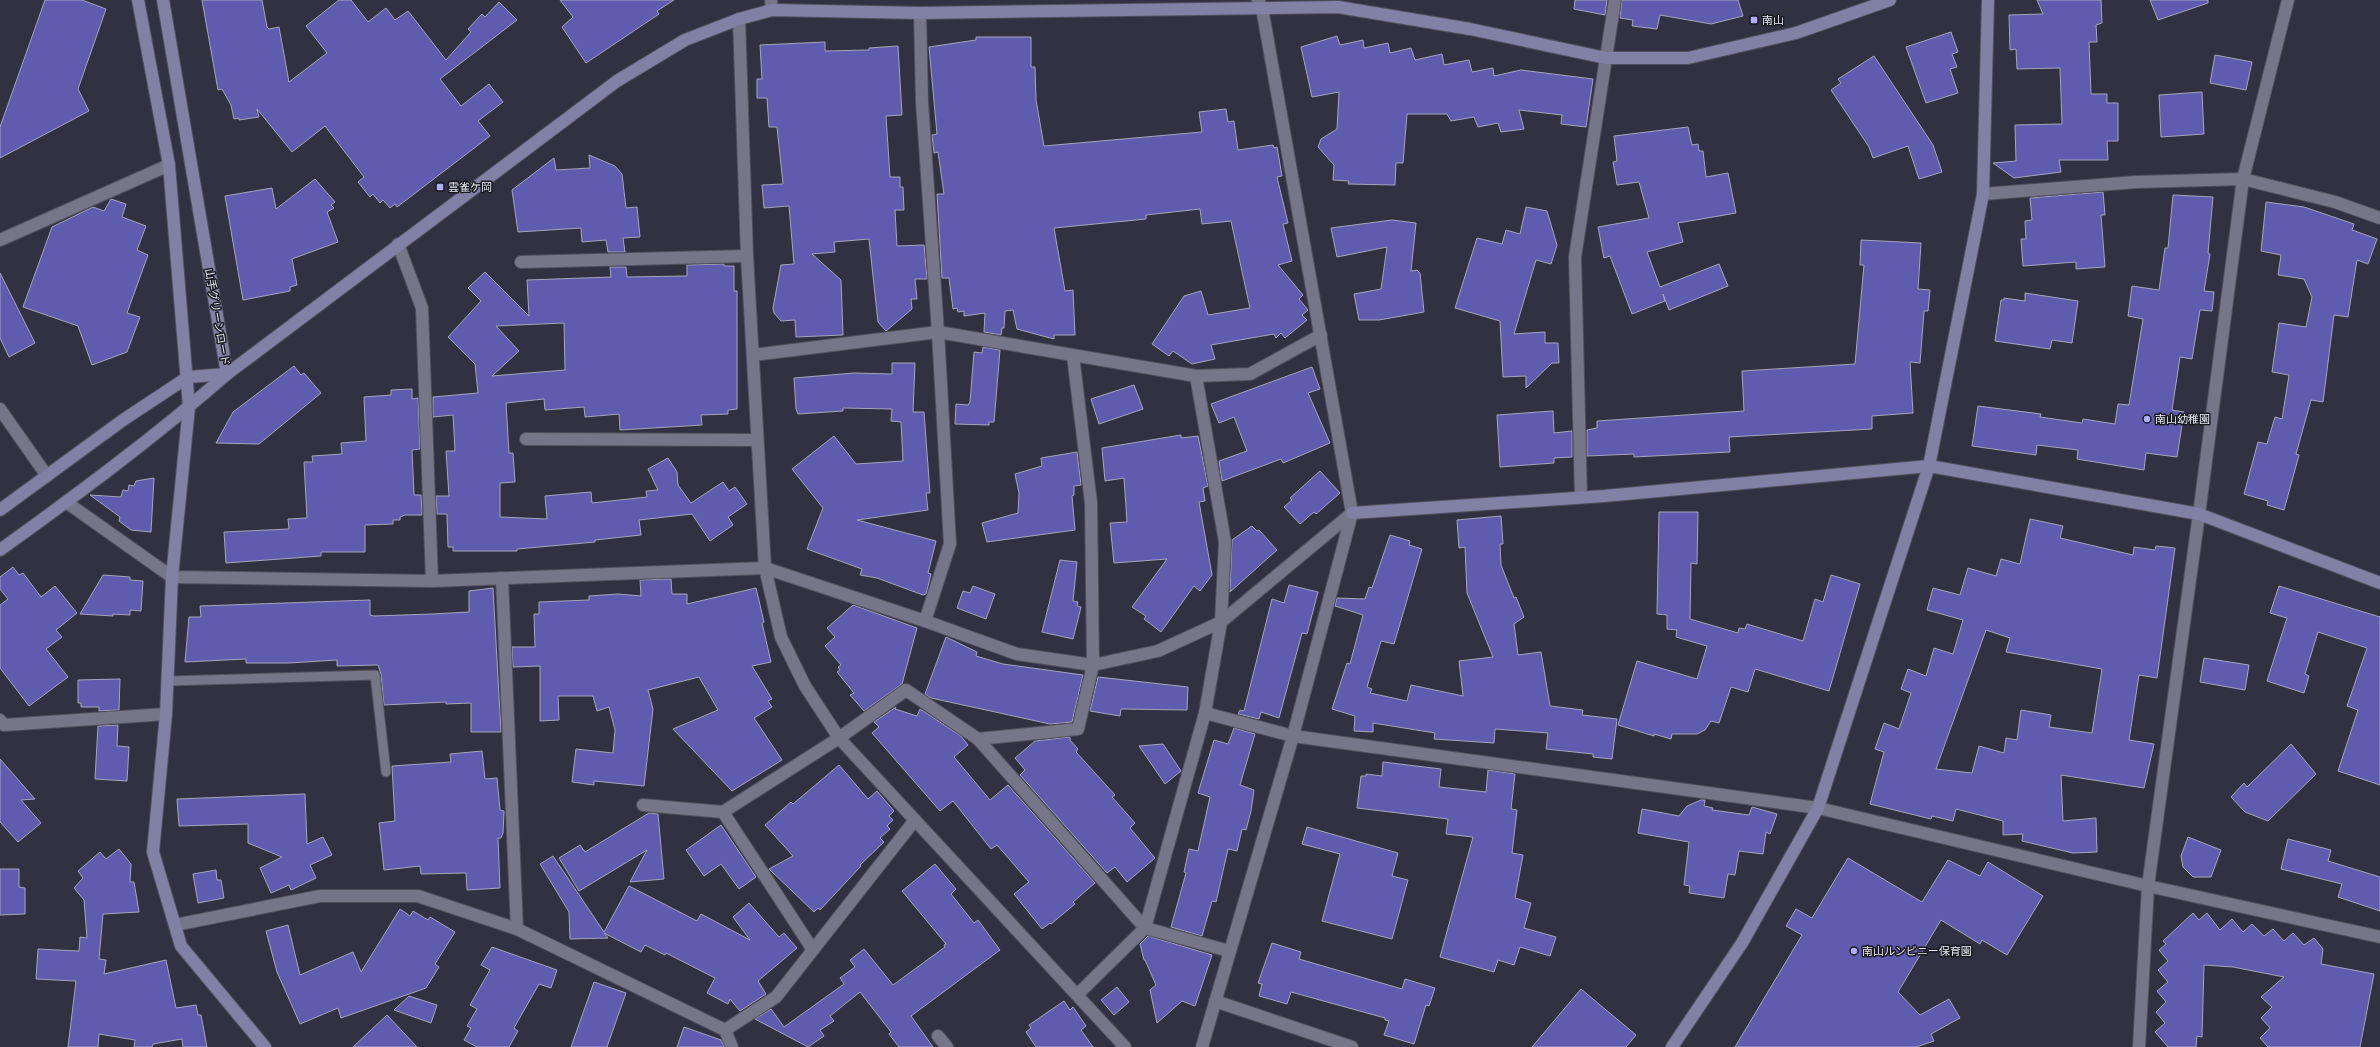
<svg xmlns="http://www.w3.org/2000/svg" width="2380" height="1047" font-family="'Work Sans','Noto Sans JP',sans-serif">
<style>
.building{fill:#5f5baf;stroke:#a5a6b9;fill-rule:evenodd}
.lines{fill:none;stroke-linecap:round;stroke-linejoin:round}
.lane-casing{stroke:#50505d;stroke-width:11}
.street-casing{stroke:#50505d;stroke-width:14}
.secondary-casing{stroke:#50505d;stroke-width:14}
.lane{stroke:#757688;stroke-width:9}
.street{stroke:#757688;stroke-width:12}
.secondary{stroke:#8081a5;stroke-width:12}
.poi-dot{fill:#aeaefb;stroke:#1a1a21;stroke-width:1.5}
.labels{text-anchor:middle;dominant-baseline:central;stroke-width:3;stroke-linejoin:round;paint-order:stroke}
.poi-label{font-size:11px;fill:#ebebf5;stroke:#1a1a21;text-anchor:start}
.street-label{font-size:11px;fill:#ebebf5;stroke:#1a1a21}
</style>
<rect width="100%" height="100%" fill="#313241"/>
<g class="building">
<polygon points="45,0 82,0 106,9 78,89 89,111 0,158 0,127"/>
<polygon points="202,0 262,0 267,27 269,29 279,27 289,82 327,53 306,26 339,0 351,0 368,22 386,8 395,20 408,11 446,60 471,32 468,29 482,14 485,17 499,2 517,20 440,79 461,106 489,84 503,102 478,121 490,136 397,207 395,204 390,208 383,200 380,203 373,194 370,197 358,182 364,177 325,126 292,152 257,109 259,117 239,120 239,118 234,119 231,105 222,89 218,90"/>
<polygon points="560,0 674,0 657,11 659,14 586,63 562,27 573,17"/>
<polygon points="1575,0 1607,0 1605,15 1574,9"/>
<polygon points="1622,0 1738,0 1743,16 1711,24 1660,15 1657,29 1632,26 1633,20 1620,18"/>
<polygon points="2037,0 2101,0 2102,23 2096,25 2097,42 2089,42 2091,94 2107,94 2107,103 2118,103 2118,141 2107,141 2108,160 2059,160 2061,172 2014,178 1993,163 2016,161 2015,125 2062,124 2060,68 2017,69 2016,49 2010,50 2009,15 2043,14"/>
<polygon points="2150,0 2208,0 2208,3 2158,20"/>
<polygon points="1951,32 1958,52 1952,54 1957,67 1950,69 1958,93 1926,103 1906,47"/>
<polygon points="1337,36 1340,45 1363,40 1364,48 1388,43 1390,53 1411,48 1415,60 1442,54 1444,65 1469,60 1472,72 1493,68 1494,76 1521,70 1593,79 1586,127 1561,124 1562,115 1519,110 1524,129 1501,132 1498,123 1478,127 1474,117 1451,121 1447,114 1407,114 1403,163 1396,163 1395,185 1348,184 1349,181 1333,180 1334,165 1318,147 1321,139 1337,129 1339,92 1312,97 1301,47"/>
<polygon points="976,37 1031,37 1031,67 1035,67 1036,100 1044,146 1202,132 1199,112 1226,109 1228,122 1234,121 1238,150 1273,145 1274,148 1277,147 1282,176 1277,177 1288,223 1283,224 1292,261 1278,265 1303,295 1299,299 1308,310 1302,315 1307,320 1285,338 1281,333 1276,338 1274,334 1211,345 1215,359 1192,364 1173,351 1169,356 1152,344 1184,296 1201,291 1208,315 1250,308 1231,221 1202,224 1200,209 1146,215 1146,219 1054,228 1065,291 1073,290 1075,335 1054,335 1054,339 1017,329 1013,310 1005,311 1004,328 1002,328 1001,335 984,332 985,313 964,316 964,311 958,312 957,308 953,309 949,278 942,278 937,194 944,194 938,152 934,153 932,135 937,134 929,47 976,40"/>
<polygon points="825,42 825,51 869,50 869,48 898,46 902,115 886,116 890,177 900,177 900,187 903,187 904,210 895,210 897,246 924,245 927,279 915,279 917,299 911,299 912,309 886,331 878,322 869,239 834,242 835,252 812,254 841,280 843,335 796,337 795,320 781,321 774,313 773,308 781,265 794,264 789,206 764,208 762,185 783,184 777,127 769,127 767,98 757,98 757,79 762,79 760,45"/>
<polygon points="2215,55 2252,62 2246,90 2210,83"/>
<polygon points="1874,56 1933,145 1942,172 1919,179 1908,146 1873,158 1869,147 1831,90 1841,83 1838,79"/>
<polygon points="2202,92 2204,134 2161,137 2159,95"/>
<polygon points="1688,127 1692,145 1698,144 1699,151 1703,151 1706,177 1728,173 1736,213 1678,223 1683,242 1647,252 1660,287 1719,264 1728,286 1669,310 1663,294 1665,301 1632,314 1610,256 1604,258 1598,227 1649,218 1639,182 1617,185 1613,162 1617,161 1614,136"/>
<polygon points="589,155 615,166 622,174 626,208 637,207 640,237 623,238 625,252 608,252 606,240 582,242 581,228 518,232 512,190 554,158 556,170 590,168"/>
<polygon points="315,179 335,202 331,205 334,208 327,212 338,242 292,259 297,285 290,287 290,291 243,300 225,196 272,188 276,209"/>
<polygon points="2103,192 2105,215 2101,215 2105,267 2076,269 2076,262 2023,266 2021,239 2026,239 2025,221 2032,220 2030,198"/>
<polygon points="2173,195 2213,197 2208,253 2210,254 2204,291 2214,292 2212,311 2200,310 2192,359 2180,357 2172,410 2184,412 2177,457 2146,453 2144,470 2077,459 2078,450 2037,445 2036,455 1972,446 1978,406 2041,414 2040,417 2082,423 2083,419 2115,424 2118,404 2129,405 2143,319 2128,316 2132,286 2159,290 2165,248 2168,248"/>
<polygon points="111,199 126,204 122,217 146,226 137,250 148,255 127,313 140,317 127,352 92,365 78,326 23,307 52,227 93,207 104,211"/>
<polygon points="2266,202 2304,207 2354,224 2352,230 2377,239 2368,264 2357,260 2348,317 2334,315 2323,402 2311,400 2296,454 2299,455 2284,510 2267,505 2268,501 2244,494 2258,442 2267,444 2275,417 2282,419 2289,375 2272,372 2279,323 2306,327 2312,297 2304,279 2278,275 2281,255 2261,251"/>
<polygon points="1526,207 1547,211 1557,245 1551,264 1536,260 1514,334 1545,332 1545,343 1558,343 1559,363 1552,363 1526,388 1526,376 1503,377 1500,321 1455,308 1477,238 1502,244 1506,230 1520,234"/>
<polygon points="1392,220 1416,223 1411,271 1417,270 1420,273 1424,312 1379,320 1359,320 1354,294 1381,289 1387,247 1337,257 1331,228"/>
<polygon points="1861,240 1921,243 1918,289 1930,290 1928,311 1924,311 1920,363 1910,362 1913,413 1872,416 1872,429 1729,437 1730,452 1634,457 1634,454 1587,456 1587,430 1597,428 1597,421 1744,411 1742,371 1855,364 1864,265 1860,265"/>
<path d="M724,264V266H734V291H737V409L728,410V414L701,415L702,425L620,430L619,414L585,417L584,407L545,410L544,399L506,403L509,453H513L515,482L500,483V517L547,519L545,496L591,492L592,503L647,497L646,491L658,490L648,469L668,458L677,472L678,485L691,503L723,482L729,491L735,487L747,504L728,517L733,525L710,541L692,514L639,520L641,535L595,540V542L517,549V551H453V547H448L447,514H437L436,496H449L446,451H455L453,415L433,417V397L478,393L475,364L448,337L481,301L468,288L485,272L529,316L527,280L611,277L610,267H626L627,277L687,276V265ZM564,323L565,370L492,376L519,351L496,326Z"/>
<polygon points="0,273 35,343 9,357 0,338"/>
<polygon points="2025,293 2078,301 2072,343 2052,340 2050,349 1995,341 2001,300 2004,300 2004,298 2025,301"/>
<polygon points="983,347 1000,350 994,422 989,422 989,425 955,424 956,404 968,405 970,402 974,352 982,353"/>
<polygon points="892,363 915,363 913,412 924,412 930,493 926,493 928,510 857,520 936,541 928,573 931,574 926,594 923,595 877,578 860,575 862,569 807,549 823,508 792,469 834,436 856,464 903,461 901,422 891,421 892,409 843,408 843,411 798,414 796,409 794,378 854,373 892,374"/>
<polygon points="294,366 301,375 304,373 321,393 259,444 216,443 233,412"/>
<polygon points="1312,367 1320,389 1308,393 1330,443 1283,463 1281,459 1222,481 1219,461 1247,451 1234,417 1219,423 1211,404"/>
<polygon points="1134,385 1143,409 1099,424 1091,399"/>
<polygon points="412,389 412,399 418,398 420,449 412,450 414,495 421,495 422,515 405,515 400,517 400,520 393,520 393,524 365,525 365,552 321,552 321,556 226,563 224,532 289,529 288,519 307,518 304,462 313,462 312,456 342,454 341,443 366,441 364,397 391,395 391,390"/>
<polygon points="1553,411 1554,433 1572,431 1572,457 1554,458 1554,463 1500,467 1497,415"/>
<polygon points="1181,435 1181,438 1198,436 1208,486 1203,488 1205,501 1199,502 1212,575 1200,591 1194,586 1161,632 1144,619 1146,616 1132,607 1167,559 1114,563 1110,523 1127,522 1124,478 1105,481 1102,448"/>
<polygon points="1077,452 1081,485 1074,486 1074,495 1072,496 1075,530 987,542 982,523 1018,513 1019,493 1015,474 1042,466 1041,458"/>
<polygon points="1320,471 1340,493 1316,514 1314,512 1300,524 1284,507 1292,500 1290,498"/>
<polygon points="154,478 151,532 131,530 119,521 120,517 90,495 121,497 123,490 128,491 129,485 134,486 136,481"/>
<polygon points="1659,512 1698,512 1697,564 1691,563 1690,619 1738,633 1739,628 1745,629 1747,624 1803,641 1815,599 1823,602 1831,575 1860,584 1829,691 1755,669 1748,692 1731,687 1719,723 1711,721 1705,730 1697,734 1672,734 1671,739 1654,734 1654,736 1618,725 1637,661 1697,679 1707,646 1676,637 1677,630 1667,629 1667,615 1657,614"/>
<polygon points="1501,516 1503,544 1500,544 1501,565 1514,598 1516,597 1524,617 1514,624 1518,655 1541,652 1550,706 1583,710 1582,715 1617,719 1612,759 1593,757 1593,754 1546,749 1548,733 1495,729 1494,743 1434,739 1435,733 1373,723 1373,732 1354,731 1355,716 1332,709 1347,663 1350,664 1363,615 1335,606 1337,598 1365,599 1369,587 1372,588 1390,535 1410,541 1409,545 1422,549 1394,644 1381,641 1367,687 1372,689 1370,693 1407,701 1411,685 1463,696 1459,661 1493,657 1467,593 1465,547 1459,548 1457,520"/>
<path d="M2030,519L2063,526L2060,538L2133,555L2134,547L2155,550L2156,546L2175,548L2157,678L2139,675L2129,740L2154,744L2144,788L2061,775L2063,821L2096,818L2097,852L2073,853L2022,841L2023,834L2003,835V821L1956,809L1953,821L1932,816L1931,819L1870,804L1884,752L1875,749L1884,723L1899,729L1911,693L1901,689L1908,669L1926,676L1934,648L1953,654L1963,620L1927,610L1933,588L1960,595L1968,568L1996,576L2001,559L2020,564ZM1986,630L2010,638L2006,652L2102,669L2092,733L2049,727L2051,715L2021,710L2017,740L2006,738L2004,753L1979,746L1972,773L1936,769Z"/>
<polygon points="1252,526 1257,531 1259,530 1277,550 1230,592 1232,540"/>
<polygon points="1060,560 1077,562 1073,601 1078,602 1077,606 1081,607 1073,639 1042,632"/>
<polygon points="13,567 19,575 23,573 41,597 55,586 77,613 56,630 62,637 46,649 68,677 29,706 0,668 0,605 8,599 0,589 0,577"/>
<polygon points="103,575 130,577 130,580 143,581 141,611 130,610 130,615 113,614 113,616 80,614"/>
<polygon points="671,579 672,594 687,594 687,604 756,588 764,622 762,623 771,662 752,666 772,699 768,701 772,707 754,718 782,760 732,791 673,729 718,710 699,677 648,690 653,709 644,786 594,781 594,785 572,782 576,749 613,753 615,730 609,707 597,711 593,696 558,696 559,720 540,721 540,666 513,667 512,647 535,647 534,614 539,614 539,602 589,600 589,596 618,594 641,596 640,580"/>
<polygon points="1289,585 1318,592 1307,634 1302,633 1279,718 1261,712 1259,719 1238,714 1240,710 1244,711 1272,599 1284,603"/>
<polygon points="973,586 995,594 986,619 957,608 963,591 970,593"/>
<polygon points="2279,586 2380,617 2380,785 2338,771 2358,710 2347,706 2367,648 2318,632 2305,674 2309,676 2304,693 2267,681 2287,618 2270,613"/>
<polygon points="493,588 501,732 471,732 471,703 446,704 446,702 384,705 381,674 378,665 337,666 337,660 289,663 246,663 246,659 185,662 189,617 201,617 200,606 370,600 370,615 374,616 432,614 469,612 469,591"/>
<polygon points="853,605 917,628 902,684 864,711 850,695 854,693 837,672 840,670 838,667 841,665 825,646 835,637 827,628"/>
<polygon points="946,637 977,652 976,656 1003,664 1083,675 1072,722 1050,724 931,698 925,694"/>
<polygon points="2204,658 2249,665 2245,690 2200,682"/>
<polygon points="1098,677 1188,687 1187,710 1121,709 1120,716 1090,711"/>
<polygon points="120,679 119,710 99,711 99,707 81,707 81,703 78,703 78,680"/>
<polygon points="896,707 895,709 917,716 920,709 961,736 968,745 954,757 990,800 1008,785 1095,883 1073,902 1075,904 1051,924 1050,923 1042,929 1014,894 1029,882 997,845 991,849 953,801 940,811 872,733 879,727 874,722"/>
<polygon points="118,725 117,746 129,747 127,781 95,779 98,726"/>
<polygon points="1234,728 1255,734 1240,785 1254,790 1251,811 1246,830 1242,829 1237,851 1228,849 1216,902 1212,901 1202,936 1171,927 1186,873 1184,872 1189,849 1198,851 1210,797 1198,793 1214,740 1228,744"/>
<polygon points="1070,737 1070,740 1078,749 1076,752 1115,795 1112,797 1135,823 1130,828 1155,858 1127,882 1115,867 1107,873 1020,775 1025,770 1015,758 1035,741"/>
<polygon points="1163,744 1181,771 1165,784 1139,746"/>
<polygon points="2291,744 2316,774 2268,821 2245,812 2231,797 2244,783 2247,787"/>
<polygon points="482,751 485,779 497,778 500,810 504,811 503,833 501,838 498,838 500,888 467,890 466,873 421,874 420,866 384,870 379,823 395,821 392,766 451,762 450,754"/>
<polygon points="0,759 35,799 21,800 41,823 18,842 0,822"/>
<polygon points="1383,762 1441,769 1439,787 1486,792 1488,770 1515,774 1511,809 1517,810 1512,853 1523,855 1515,898 1531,903 1524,928 1556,937 1550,956 1520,947 1514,965 1498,960 1494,972 1440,957 1473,837 1446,834 1448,819 1357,808 1361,776 1366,776 1366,774 1382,776"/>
<polygon points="839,765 868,799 877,791 894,811 889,816 893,820 887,826 890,829 880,838 884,842 860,865 861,866 820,910 818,908 814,912 769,869 793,856 765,825 791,802 793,804"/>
<polygon points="305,794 307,844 323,837 332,855 310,865 316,878 291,890 289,885 271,893 260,868 282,857 248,843 248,824 179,826 177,799"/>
<polygon points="1701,800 1705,800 1704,806 1713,808 1712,810 1749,815 1752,807 1777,814 1770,834 1766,832 1763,854 1739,851 1735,875 1728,874 1724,898 1689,893 1690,886 1684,885 1689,842 1638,833 1642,809 1679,816 1687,806"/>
<polygon points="649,813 658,814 664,879 630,882 647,850 579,891 559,858 580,845 585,852"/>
<polygon points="721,825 756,877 739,889 721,864 704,876 686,850"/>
<polygon points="1307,827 1398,853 1392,876 1408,880 1392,939 1322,921 1340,854 1302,844"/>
<polygon points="2188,837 2221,850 2211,877 2193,877 2183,867 2181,856"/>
<polygon points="2288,839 2331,850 2328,861 2380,877 2380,911 2338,897 2342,884 2281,869"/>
<polygon points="119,849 131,864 130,882 134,882 139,912 103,914 99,959 106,960 104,974 166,960 176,1008 196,1005 198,1015 201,1015 207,1047 183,1047 182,1039 153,1044 152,1047 134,1047 135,1040 99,1034 98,1047 68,1047 76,981 36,979 38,949 79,951 80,937 87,938 84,900 74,888 83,878 78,871 100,852 106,859"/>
<polygon points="553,856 604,932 629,886 697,921 701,914 750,940 733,917 749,903 779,937 784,933 797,948 758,981 766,994 740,1011 730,999 728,1004 707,993 715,978 666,953 665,955 645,945 641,952 604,933 608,938 570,939 569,912 540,864"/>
<polygon points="1848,858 1922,902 1948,860 1980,876 1988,862 2043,896 2007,955 1982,940 1980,944 1941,920 1898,992 1920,1015 1949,999 1960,1018 1931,1034 1934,1041 1916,1047 1735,1047 1802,935 1786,926 1796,909 1812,918"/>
<polygon points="935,864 956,889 951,894 974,923 978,920 1000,950 911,1016 933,1047 899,1047 889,1034 891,1032 860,992 830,1016 834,1021 820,1030 824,1036 808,1047 755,1019 771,1009 784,1027 844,984 840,978 855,967 850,960 864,949 893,985 945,947 944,945 946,944 902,891"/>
<polygon points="0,869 19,869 19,887 25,888 25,914 0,915"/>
<polygon points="216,870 217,880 221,880 224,898 198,903 193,874"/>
<polygon points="400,909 410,916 413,911 428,920 430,917 455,932 435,964 439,967 426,988 341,1018 338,1008 300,1024 277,972 266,931 288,925 300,975 353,952 361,972"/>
<polygon points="2193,913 2199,920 2207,913 2220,930 2232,919 2243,932 2252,924 2264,936 2273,929 2284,941 2293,933 2304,945 2314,938 2323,949 2321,964 2374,974 2360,1047 2268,1047 2260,1038 2270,1028 2261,1018 2272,1007 2261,997 2284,977 2233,967 2204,965 2202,1037 2197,1036 2196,1047 2168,1047 2155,1032 2165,1023 2156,1012 2166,1002 2157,991 2168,982 2158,970 2168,961 2159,950 2166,944 2163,941"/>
<polygon points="1148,936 1212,955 1195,1006 1182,1001 1157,1023 1150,990 1156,985 1145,960 1144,960 1140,944"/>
<polygon points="1272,943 1301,952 1299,959 1402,989 1405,979 1435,988 1429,1006 1426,1005 1414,1044 1384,1035 1389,1021 1385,1020 1385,1018 1291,992 1287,1004 1259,996 1262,984 1258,983"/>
<polygon points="492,947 557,970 551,988 539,984 514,1028 518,1031 509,1047 477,1047 464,1040 471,1028 467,1026 477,1009 470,1005 490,970 481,965"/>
<polygon points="594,982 626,993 607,1047 571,1047"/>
<polygon points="1117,987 1129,1002 1114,1015 1101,1000"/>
<polygon points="1581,989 1636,1035 1626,1047 1532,1047"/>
<polygon points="409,996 437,1005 431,1023 394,1010"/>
<polygon points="1064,1001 1070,1010 1073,1007 1086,1026 1081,1030 1093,1047 1036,1047 1026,1032 1031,1028 1029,1025"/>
<polygon points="387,1015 417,1047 353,1047"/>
<polygon points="684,1027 721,1040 724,1047 677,1047"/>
</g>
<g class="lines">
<g class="lane-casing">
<polyline id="lane" points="167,681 375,675 386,772"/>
</g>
<g class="street-casing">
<g id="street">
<polyline points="771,0 772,10"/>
<polyline points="920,13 922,102 938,332 950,544 925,621"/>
<polyline points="739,19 747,256 765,568 781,637 805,686 839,738 1125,1047"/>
<polyline points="1983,194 2136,182 2243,179 2335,202 2380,218"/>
<polyline points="0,240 169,165"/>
<polyline points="398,244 422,308 432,581"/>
<polyline points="521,262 747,256"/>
<polyline points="753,355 938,332 1196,376 1250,374 1321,335"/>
<polyline points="0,409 47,476"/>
<polyline points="526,439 757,440"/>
<polyline points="1581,497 1575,257 1615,0"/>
<polyline points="66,502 172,577 432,581 765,568 925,621 1017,654 1093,665 1158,651 1221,622 1352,513"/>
<polyline points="502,578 517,929"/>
<polyline points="1205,713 1293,736 1818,808 2148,886 2380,937"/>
<polyline points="0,720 4,725 166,714"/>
<polyline points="978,739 1078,729 1093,665 1091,503 1073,356"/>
<polyline points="643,805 723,812 839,738 906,690 978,739 1145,928 1229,951"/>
<polyline points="723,812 813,950"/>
<polyline points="175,925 320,896 418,896 517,929 725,1030 732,1047"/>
<polyline points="1077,995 1145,928 1205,713 1221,622 1225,542 1196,376"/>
<polyline points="1215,1001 1352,1047"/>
<polyline points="725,1030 776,997 915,820"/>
<polyline points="938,1036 947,1047"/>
<polyline points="1202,1047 1293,736 1352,513 1262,8 1258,0"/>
<polyline points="2139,1047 2148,886 2199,514 2243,179 2288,0"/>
</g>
</g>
<g class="secondary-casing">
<g id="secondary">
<polyline points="138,0 169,165 189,407 172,577 166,714 153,852 181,946 265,1047"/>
<polyline points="163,0 227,374"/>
<polyline points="0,510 123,420 188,377 227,374"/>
<polyline points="1352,513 1604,496 1929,466 2199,514 2380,583"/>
<path d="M0,550C78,494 155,437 227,374L617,81L685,40L739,19L772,10L920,13L1338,7L1470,29L1606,58H1688L1796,33L1890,0"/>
<polyline points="1672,1047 1742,943 1818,808 1929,466 1983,194 1988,0"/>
</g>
</g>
<use href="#lane" class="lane"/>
<use href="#street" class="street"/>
<use href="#secondary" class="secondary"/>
</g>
<g class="poi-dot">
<rect x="1750" y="16" width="8" height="8" rx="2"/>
<rect x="436" y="183" width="8" height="8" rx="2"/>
<circle cx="2147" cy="419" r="4"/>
<circle cx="1854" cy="951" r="4"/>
</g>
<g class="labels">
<g class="poi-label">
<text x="1762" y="20">南山</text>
<text x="448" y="187">雲雀ケ岡</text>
<text x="2155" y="419">南山幼稚園</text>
<text x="1862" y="951">南山ルンビニー保育園</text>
</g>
<g class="street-label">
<text transform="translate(217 317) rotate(80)">山手グリーンロード</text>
</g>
</g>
</svg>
